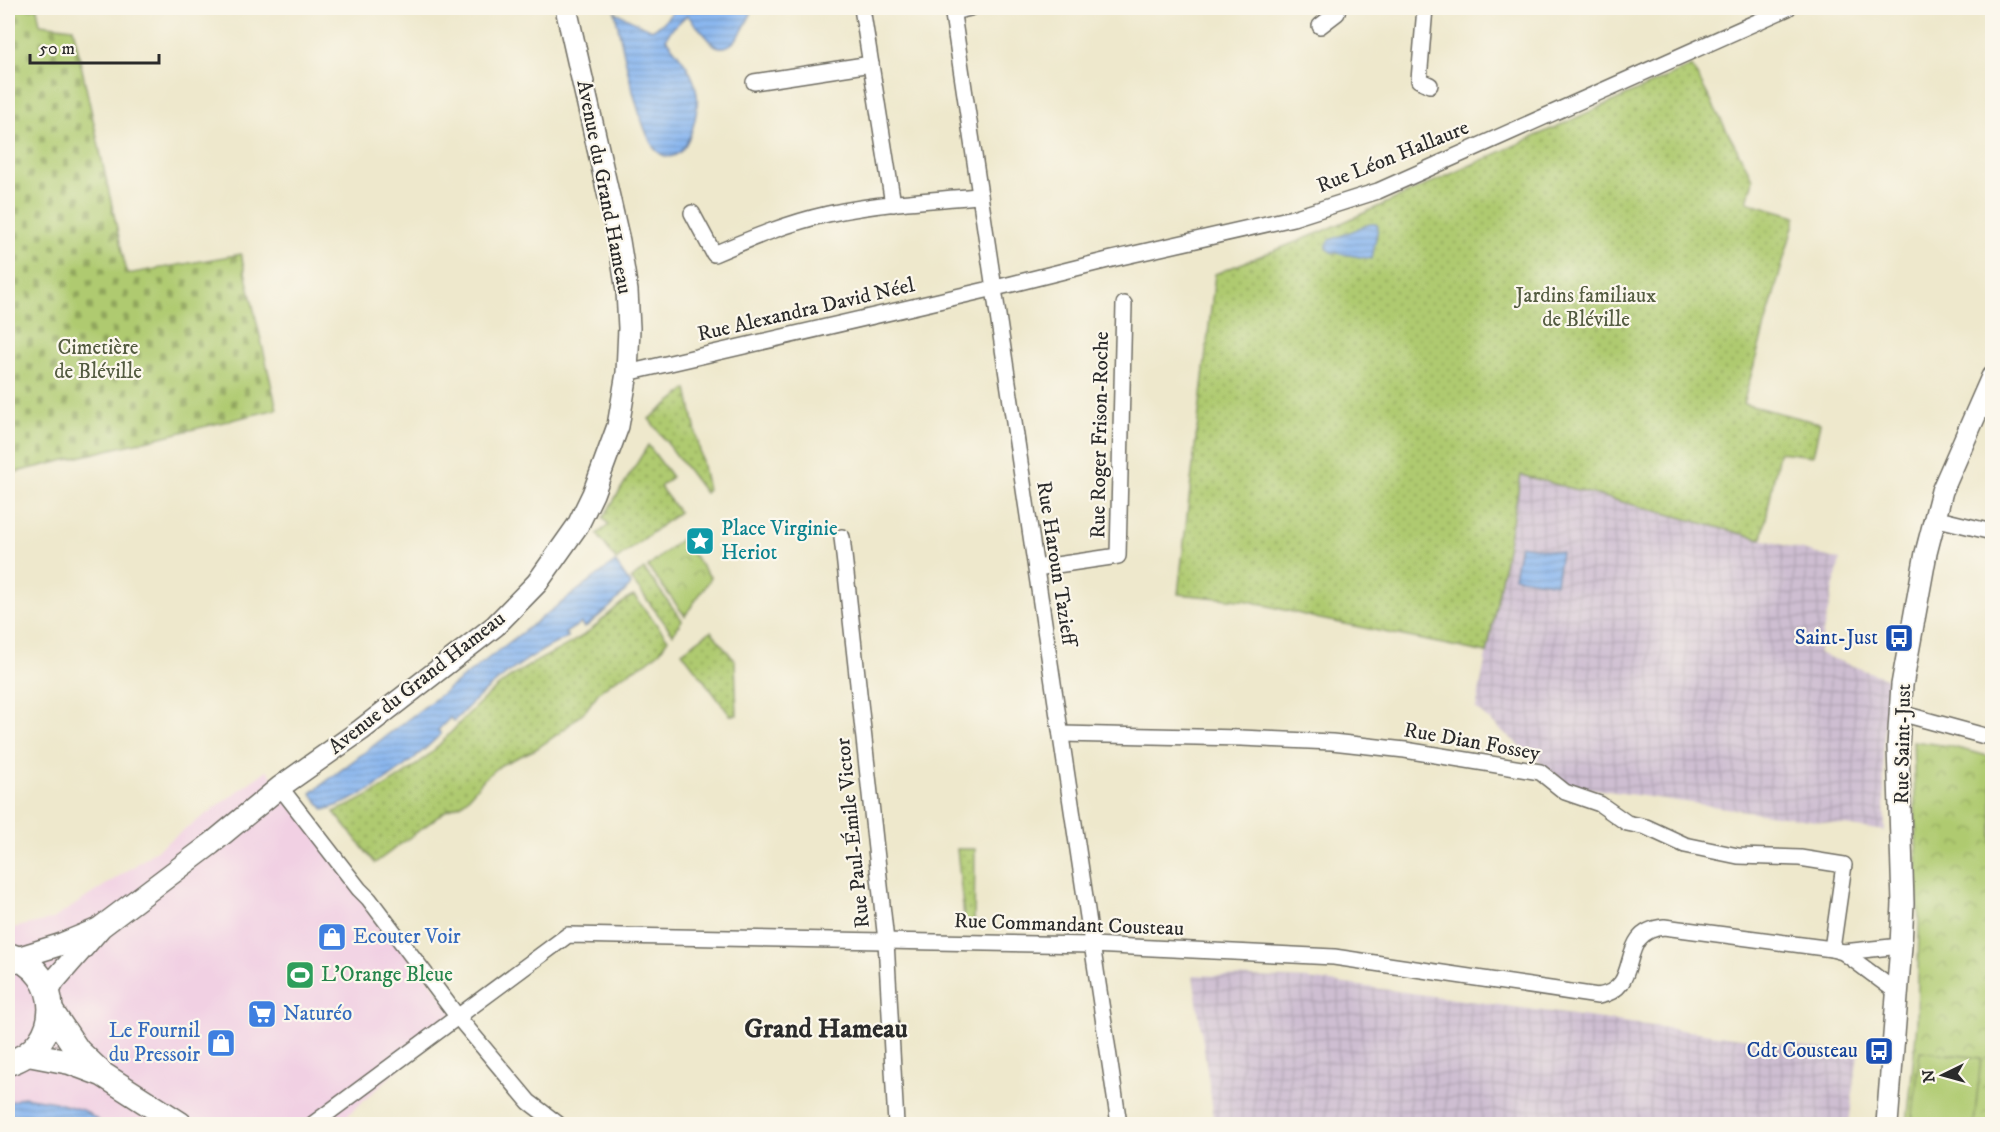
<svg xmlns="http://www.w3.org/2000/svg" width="2000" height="1132" font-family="'IM FELL DW Pica',serif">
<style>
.built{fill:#f1d0e3}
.industrial{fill:url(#industrial-grid)}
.grass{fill:url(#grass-dots);stroke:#6d7a4e;stroke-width:1.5}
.cemetery{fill:url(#cemetery-stones);stroke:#6d7a4e;stroke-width:1.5}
.park{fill:url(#park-crowns);stroke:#6d7a4e;stroke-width:1.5}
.pitch{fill:#afca70;stroke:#6d7a4e;stroke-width:1.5}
.water{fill:url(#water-rules);stroke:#586f8d;stroke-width:1.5}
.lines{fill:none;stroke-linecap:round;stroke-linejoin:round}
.street-casing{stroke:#6f6d63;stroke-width:18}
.secondary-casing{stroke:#6f6d63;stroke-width:24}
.primary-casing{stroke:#6f6d63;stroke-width:27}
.street{stroke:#fff;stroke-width:15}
.secondary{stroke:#fff;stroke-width:21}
.primary{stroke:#fff;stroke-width:24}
.labels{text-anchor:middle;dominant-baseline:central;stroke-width:4.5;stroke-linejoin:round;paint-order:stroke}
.street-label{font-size:21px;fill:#2b2b2b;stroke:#fbf7ec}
.park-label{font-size:21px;fill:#535b40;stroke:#fbf7ec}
.culture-label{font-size:21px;fill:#0d838f;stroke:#fbf7ec;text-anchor:start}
.transit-label{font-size:21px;fill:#164399;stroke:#fbf7ec;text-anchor:end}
.shop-label{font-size:21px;fill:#366cbe;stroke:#fbf7ec;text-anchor:start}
.leisure-label{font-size:21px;fill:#27864d;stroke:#fbf7ec;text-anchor:start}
.district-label{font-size:27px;font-weight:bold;fill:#2b2b2b;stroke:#fbf7ec}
</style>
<defs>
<pattern id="industrial-grid" width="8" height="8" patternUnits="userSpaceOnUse" patternTransform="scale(1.5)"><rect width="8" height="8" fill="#cebed1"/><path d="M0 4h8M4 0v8" fill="none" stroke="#b1a3b4"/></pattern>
<pattern id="grass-dots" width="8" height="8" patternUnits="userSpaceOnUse" patternTransform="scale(1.5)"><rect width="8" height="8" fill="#afca70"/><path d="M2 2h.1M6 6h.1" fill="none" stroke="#8fa45c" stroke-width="1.8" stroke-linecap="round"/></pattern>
<pattern id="cemetery-stones" width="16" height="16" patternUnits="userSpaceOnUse" patternTransform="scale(1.5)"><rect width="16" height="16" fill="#afca70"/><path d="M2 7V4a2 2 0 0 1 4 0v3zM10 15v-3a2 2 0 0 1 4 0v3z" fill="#8fa45c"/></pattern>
<pattern id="park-crowns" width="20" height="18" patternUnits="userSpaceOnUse" patternTransform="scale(1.5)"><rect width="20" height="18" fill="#afca70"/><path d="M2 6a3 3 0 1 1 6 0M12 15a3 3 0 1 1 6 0" fill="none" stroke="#8fa45c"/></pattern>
<pattern id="water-rules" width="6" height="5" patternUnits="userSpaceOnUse" patternTransform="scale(1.5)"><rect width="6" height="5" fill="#84b3ef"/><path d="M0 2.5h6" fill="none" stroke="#6c92c2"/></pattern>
</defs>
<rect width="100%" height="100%" fill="#fbf7ec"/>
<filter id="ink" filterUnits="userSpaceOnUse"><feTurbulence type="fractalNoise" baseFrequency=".0167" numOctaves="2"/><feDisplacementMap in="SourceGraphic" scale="12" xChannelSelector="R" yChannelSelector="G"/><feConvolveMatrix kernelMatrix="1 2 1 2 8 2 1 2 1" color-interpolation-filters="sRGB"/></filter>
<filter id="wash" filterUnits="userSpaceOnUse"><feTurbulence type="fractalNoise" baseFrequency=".008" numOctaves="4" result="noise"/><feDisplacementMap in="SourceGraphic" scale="24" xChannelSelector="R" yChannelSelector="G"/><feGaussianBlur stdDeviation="1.35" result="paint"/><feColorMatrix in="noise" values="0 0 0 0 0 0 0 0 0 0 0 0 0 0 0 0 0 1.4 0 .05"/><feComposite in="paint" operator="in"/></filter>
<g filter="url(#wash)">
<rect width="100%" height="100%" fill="#eee8cc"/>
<polygon class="built" points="267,770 457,1016 338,1124 8,1124 8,929 53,919 133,867"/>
<g class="industrial">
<polygon points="1520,475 1840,560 1818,653 1888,679 1883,752 1885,831 1566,785 1476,709"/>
<polygon points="1193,975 1309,979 1858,1054 1849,1124 1215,1124"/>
</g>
<g class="grass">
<polygon points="1692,66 1753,179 1747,202 1796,216 1743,404 1820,423 1813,456 1779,452 1762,539 1521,475 1487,653 1320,619 1249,601 1178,594 1215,274 1326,230"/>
<polygon points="687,389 708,490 705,493 649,419"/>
<polygon points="648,445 672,477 660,487 679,512 616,560 597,534 609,525 603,518"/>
<polygon points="644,569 682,620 673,634 631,579"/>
<path d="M634,596L668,639L660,651L647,662L613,681L599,692L586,710L562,731L536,749L501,765L485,778L462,804L447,810L375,863L334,812C370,797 403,778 432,752C456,728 477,702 504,682C531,661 564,650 591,630C601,622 625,597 634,596Z"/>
<polygon points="711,631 735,661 737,715 730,715 682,652"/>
<polygon points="957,849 975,849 974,927 965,927"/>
</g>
<polygon class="cemetery" points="8,8 37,8 40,24 73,28 127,274 241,254 277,409 8,474"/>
<g class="park">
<polygon points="681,539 711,578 685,616 648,567"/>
<polygon points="1913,741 1949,746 1992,757 1992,1124 1907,1124 1917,1023 1919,925"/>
</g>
<polygon class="pitch" points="1920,1051 1981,1058 1974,1124 1912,1124"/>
<g class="water">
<path d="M676,8H754C746,22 735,56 714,45L687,15L671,30L666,39C680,56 694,72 697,94C700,113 685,174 658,152C640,138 620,37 615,12L652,30L663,23Z"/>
<polygon points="1370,224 1376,224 1378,227 1372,259 1331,252 1327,249 1327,244 1330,240"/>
<polygon points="1520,545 1561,552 1556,584 1514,577"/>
<path d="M615,562L631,585L610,607L584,628L581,623L565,633L568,637C523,658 488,685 454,721L450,718L438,730L441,734C408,766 368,798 324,810L311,793Z"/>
<polygon points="23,1097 55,1102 85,1111 103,1124 8,1124 8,1103"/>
</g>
</g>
<g filter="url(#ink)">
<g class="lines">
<g class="street-casing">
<g id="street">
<polyline points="862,8 893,204"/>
<polyline points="952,8 1119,1124"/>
<polyline points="1425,8 1419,80 1430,85"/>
<polyline points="953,12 970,8"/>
<polyline points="1320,26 1337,13 1338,8"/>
<polyline points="754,82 871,64"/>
<path d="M692,213L714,254C752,238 788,223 828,214C878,203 930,200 980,196"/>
<polyline points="627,373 1012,284 1112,259 1293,218 1378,191 1788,8"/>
<polyline points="1934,518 1992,532"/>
<polyline points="842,537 886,941 896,1124"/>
<polyline points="1036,568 1118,556 1124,304"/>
<polyline points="1900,713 1992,738"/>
<polyline points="1061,734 1241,738 1332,742 1405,750 1540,772 1565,792 1600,804 1627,823 1646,827 1685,845 1738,856 1800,858 1844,865 1832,949"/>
<polyline points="280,787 359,889 369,899 457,1016 529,1102 558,1124"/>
<polyline points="1843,952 1901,946"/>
<path d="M313,1124L568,935L1092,945L1334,957L1598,996C1646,988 1613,932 1664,927L1832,949L1843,952L1898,993"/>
</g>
</g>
<g class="secondary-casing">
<g id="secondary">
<polyline points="17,958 59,945 98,929"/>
<polyline points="48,992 54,981 101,927 211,844 280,787 361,730 495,626 537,583 578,525 593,494 618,426 627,373 629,328 627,291 619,241 566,8"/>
<polyline points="1887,1124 1901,946 1903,903 1898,746 1902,685 1926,553 1942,491 1992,377"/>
</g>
</g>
<g class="primary-casing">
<g id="primary">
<path d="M8,955C65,971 64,1047 8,1063"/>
<polyline points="51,1011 78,1051 98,1070"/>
<polyline points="28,1054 70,1062 102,1074 180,1124"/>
</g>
</g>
<use href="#street" class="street"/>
<use href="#secondary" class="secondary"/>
<use href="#primary" class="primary"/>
</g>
</g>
<defs>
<g id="sight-square" transform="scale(1.5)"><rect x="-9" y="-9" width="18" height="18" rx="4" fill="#0f9aa8" stroke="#fbf7ec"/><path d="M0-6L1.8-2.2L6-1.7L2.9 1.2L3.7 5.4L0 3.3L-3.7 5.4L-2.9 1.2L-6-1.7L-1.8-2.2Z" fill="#fff"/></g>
<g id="bus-square" transform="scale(1.5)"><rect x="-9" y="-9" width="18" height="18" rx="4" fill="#1a4fb4" stroke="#fbf7ec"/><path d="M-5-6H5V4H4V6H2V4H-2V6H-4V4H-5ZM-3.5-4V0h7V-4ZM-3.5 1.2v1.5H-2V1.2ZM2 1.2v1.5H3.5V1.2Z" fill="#fff"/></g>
<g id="shop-square" transform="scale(1.5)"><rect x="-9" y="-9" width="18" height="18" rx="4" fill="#3f7fe0" stroke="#fbf7ec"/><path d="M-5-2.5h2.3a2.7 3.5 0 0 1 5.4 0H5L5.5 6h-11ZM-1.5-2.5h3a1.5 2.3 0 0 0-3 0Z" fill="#fff"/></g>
<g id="stadium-square" transform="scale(1.5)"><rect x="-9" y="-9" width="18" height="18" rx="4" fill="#2e9e5b" stroke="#fbf7ec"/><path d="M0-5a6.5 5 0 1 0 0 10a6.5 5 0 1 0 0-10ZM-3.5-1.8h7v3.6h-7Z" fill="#fff"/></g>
<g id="supermarket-square" transform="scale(1.5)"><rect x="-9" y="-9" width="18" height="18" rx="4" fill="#3f7fe0" stroke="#fbf7ec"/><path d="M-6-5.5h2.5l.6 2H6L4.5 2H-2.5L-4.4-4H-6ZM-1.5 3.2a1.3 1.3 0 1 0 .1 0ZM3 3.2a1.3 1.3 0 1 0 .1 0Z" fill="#fff"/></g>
</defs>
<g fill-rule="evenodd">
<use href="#sight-square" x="700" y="541"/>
<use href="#bus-square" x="1899" y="638"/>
<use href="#shop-square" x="332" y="937"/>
<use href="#stadium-square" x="300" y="975"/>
<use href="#supermarket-square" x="262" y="1014"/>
<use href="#shop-square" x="221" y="1043"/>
<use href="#bus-square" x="1879" y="1051"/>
</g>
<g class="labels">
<g class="street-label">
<text transform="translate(1393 157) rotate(-22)">Rue Léon Hallaure</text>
<text transform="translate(604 187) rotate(79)">Avenue du Grand Hameau</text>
<text transform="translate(806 310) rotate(-13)">Rue Alexandra David Néel</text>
<text transform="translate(1100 435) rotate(-89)">Rue Roger Frison-Roche</text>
<text transform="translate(1056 563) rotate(81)">Rue Haroun Tazieff</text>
<text transform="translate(417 683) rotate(-38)">Avenue du Grand Hameau</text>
<text transform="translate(1472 742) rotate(10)">Rue Dian Fossey</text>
<text transform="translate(1903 744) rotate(-89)">Rue Saint-Just</text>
<text transform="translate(853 833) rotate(-96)">Rue Paul-Émile Victor</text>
<text transform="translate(1069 925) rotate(2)">Rue Commandant Cousteau</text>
</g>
<g class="park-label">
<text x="1586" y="296">Jardins familiaux<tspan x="1586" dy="24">de Bléville</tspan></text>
<text x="98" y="348">Cimetière<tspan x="98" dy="24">de Bléville</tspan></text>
</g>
<g class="culture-label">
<text x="721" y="529">Place Virginie<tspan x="721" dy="24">Heriot</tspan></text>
</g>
<g class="transit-label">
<text x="1878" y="638">Saint-Just</text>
<text x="1858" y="1051">Cdt Cousteau</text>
</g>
<g class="shop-label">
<text x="353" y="937">Ecouter Voir</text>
<text x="283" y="1014">Naturéo</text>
<text x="200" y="1031" text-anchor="end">Le Fournil<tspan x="200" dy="24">du Pressoir</tspan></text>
</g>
<g class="leisure-label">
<text x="321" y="975">L'Orange Bleue</text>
</g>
<g class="district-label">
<text x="826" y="1029">Grand Hameau</text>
</g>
</g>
<rect width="2000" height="1132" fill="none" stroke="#fbf7ec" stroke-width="30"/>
<g transform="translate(1943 1075) rotate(265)" stroke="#fbf7ec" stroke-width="4.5" paint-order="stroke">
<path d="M0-4.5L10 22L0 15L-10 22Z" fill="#2b2b2b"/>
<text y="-9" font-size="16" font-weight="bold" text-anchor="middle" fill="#2b2b2b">N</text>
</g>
<path d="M30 54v9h129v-9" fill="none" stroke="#2b2b2b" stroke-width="3"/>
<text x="39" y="54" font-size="18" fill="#2b2b2b" stroke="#fbf7ec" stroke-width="4.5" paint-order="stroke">50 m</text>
</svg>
